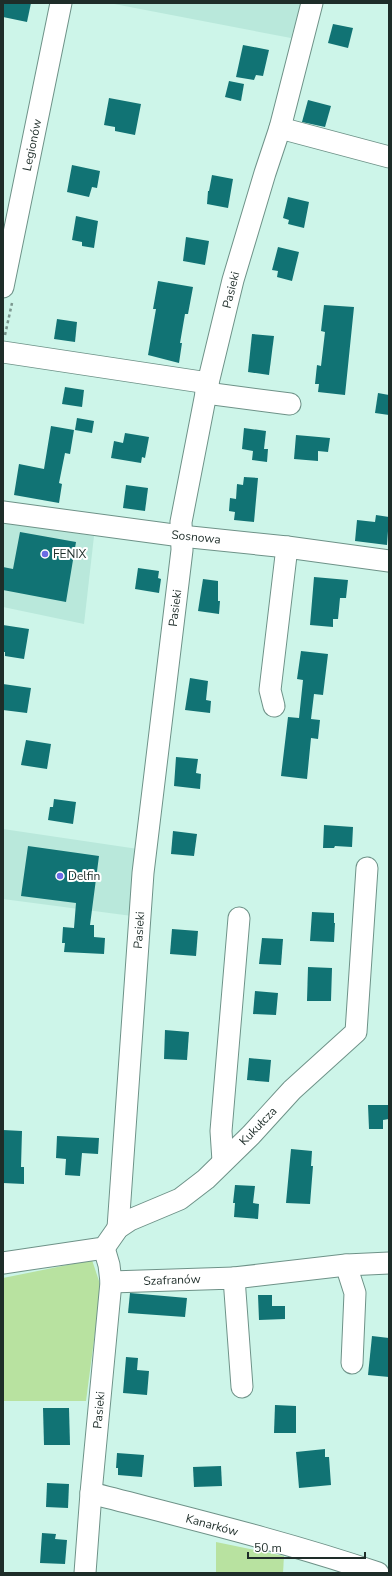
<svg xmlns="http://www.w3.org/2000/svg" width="392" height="1576" font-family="'Nunito Sans',sans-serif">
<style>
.built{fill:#b9e8db}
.green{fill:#b8e2a0}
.building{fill:#117374}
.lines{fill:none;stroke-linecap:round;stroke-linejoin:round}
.minor-casing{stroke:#6e9288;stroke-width:23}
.path{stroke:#7b978f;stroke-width:2.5;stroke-dasharray:3 3;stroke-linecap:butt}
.minor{stroke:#fff;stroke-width:21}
.poi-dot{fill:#6b6be4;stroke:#fff;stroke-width:1.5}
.labels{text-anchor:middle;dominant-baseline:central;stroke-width:4;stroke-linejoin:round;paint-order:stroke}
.street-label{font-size:12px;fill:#1e2d29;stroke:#fff}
.poi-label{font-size:12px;fill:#1e2d29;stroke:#fff;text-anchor:start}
</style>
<rect width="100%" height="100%" fill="#cdf5e9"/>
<g class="built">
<polygon points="109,3 301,3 291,38"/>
<polygon points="3,521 94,536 84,624 3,607"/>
<polygon points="3,829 138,849 132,916 3,899"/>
</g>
<g class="green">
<polygon points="92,1260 101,1287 86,1401 3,1401 3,1278"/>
<polygon points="216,1542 284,1556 283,1573 216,1573"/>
</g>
<g class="building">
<polygon points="3,3 31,3 27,22 3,17"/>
<polygon points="333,24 353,28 348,48 328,43"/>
<polygon points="243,45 269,50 263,76 256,75 254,80 236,77"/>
<polygon points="229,81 244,84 241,101 225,97"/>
<polygon points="109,98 141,104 135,135 115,131 115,127 104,125"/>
<polygon points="308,100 331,106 325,127 302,122"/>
<polygon points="72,165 100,171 97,188 92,187 89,197 67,192"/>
<polygon points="212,175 233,179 228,208 207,204 208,191 209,191"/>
<polygon points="288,197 309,202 304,228 288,224 289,220 283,218"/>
<polygon points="76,216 98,221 94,248 82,246 82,242 72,240"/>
<polygon points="186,237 209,241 205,265 183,261"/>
<polygon points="278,247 299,252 292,281 277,277 278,271 272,270"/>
<polygon points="158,281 193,287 188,314 185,314 180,343 182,343 179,363 148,355 156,309 153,309"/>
<polygon points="324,305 354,307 345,395 318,392 319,384 315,384 317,365 321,366 325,332 321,331"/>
<polygon points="57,319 77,322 75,342 54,339"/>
<polygon points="252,334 274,336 269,375 248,372"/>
<polygon points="65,387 84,390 82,407 62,404"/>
<polygon points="378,393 389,395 389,415 375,413"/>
<polygon points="77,418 94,421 92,433 75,430"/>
<polygon points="51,426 74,430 70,454 65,453 59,483 62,484 59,503 14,495 19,464 44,469"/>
<polygon points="244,428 266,431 264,449 268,449 267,462 252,460 253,451 242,449"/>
<polygon points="125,433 149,437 145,458 142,457 141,463 111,458 114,441 123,443"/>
<polygon points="296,435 330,438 328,452 318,451 318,461 294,459"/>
<polygon points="244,477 258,478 254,522 234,520 235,512 229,511 230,498 236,499 237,484 243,485"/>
<polygon points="126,485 148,488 145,511 123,508"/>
<polygon points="376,515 389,517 387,545 355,541 357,520 375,522"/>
<polygon points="20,532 76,542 66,602 3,590 3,567 13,569"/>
<polygon points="138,568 159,571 158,578 161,579 159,593 135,589"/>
<polygon points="314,577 348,580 346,598 340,598 338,619 333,619 333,627 310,625"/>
<polygon points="203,579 218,581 218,601 220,601 219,614 198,611"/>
<polygon points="3,625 29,629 24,659 5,656 5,652 3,652"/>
<polygon points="301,651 328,654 323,695 314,694 311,719 320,720 318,739 311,738 307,779 281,776 288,717 299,718 303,680 297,679"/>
<polygon points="190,678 208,681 206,700 211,701 210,713 185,710"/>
<polygon points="3,684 31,688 27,713 3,710"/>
<polygon points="26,740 51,744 47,769 21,765"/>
<polygon points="176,757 198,759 196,773 201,774 200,789 174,786"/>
<polygon points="54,799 76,802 73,824 48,820 50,807 53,807"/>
<polygon points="324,825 353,827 352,847 335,846 334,848 323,848"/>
<polygon points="173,831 197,834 194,856 171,854"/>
<polygon points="28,846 99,856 90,925 94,925 94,937 105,938 104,954 64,952 65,943 62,943 63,927 74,928 76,903 21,896"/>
<polygon points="312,912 334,913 334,923 335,923 334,942 310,941"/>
<polygon points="172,929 198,931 196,956 170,954"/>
<polygon points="262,938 283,939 281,965 259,964"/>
<polygon points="308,967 332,968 331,1001 307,1001"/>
<polygon points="255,991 278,993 276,1015 253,1014"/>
<polygon points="165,1030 189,1032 187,1060 164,1059"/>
<polygon points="249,1058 271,1060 269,1082 247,1080"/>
<polygon points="368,1105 389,1105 389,1119 383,1120 383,1129 369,1129"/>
<polygon points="3,1130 22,1131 21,1167 24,1167 24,1184 3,1183"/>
<polygon points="57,1136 99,1138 98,1154 82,1153 80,1176 65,1175 66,1159 56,1158"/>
<polygon points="291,1149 312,1151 311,1166 313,1166 310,1204 286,1203"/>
<polygon points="235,1185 255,1186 253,1203 259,1204 258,1219 234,1217 235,1203 233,1203"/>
<polygon points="130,1293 187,1298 185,1317 128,1313"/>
<polygon points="258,1295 272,1295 272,1306 285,1306 285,1319 259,1320"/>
<polygon points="372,1336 389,1338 389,1377 368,1375"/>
<polygon points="126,1357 138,1358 137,1370 149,1371 147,1395 123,1393"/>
<polygon points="275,1405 296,1406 296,1433 274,1433"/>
<polygon points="43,1408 69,1408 70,1445 44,1445"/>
<polygon points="325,1449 325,1457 329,1457 331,1485 299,1488 296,1452"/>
<polygon points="117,1453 144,1455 142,1477 118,1475 118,1468 116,1468"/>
<polygon points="221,1466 222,1486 194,1487 193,1467"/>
<polygon points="47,1483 69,1484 68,1508 46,1507"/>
<polygon points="42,1533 56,1534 55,1539 67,1540 65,1564 40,1563"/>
</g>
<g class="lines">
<g class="minor-casing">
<g id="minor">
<polyline points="280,128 389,157"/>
<polyline points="3,287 61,3"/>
<polyline points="3,352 208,383"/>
<polyline points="206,393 290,404"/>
<polyline points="3,512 181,536 287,547 389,561"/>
<polyline points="274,706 270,690 287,547"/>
<polyline points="223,1161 221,1131 239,918"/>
<polyline points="118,1228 143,873 182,550 181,522 208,383 233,280 265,173 280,128 312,3"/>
<polyline points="3,1263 104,1248 118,1228 130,1220 180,1199 206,1179 251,1135 292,1090 356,1032 367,868"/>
<polyline points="346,1265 355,1293 352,1363"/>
<polyline points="234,1278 346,1265 389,1263"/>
<polyline points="111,1282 234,1278 242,1387"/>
<path d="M91,1493C187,1518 284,1541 378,1573"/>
<polyline points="85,1573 91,1493 111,1282 109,1265 104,1248"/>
</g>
</g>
<polyline class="path" points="5,335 12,303"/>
<use href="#minor" class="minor"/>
</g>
<g class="poi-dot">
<circle cx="45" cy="554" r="4"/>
<circle cx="60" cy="876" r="4"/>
</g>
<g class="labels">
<g class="street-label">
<text transform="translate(32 145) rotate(-78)">Legionów</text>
<text transform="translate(231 290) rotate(-76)">Pasieki</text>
<text transform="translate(196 537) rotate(6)">Sosnowa</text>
<text transform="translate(175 608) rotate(-83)">Pasieki</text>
<text transform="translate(139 930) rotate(-86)">Pasieki</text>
<text transform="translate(258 1126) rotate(-46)">Kukułcza</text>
<text transform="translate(172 1280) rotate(-2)">Szafranów</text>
<text transform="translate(99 1410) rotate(-85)">Pasieki</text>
<text transform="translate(212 1525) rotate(15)">Kanarków</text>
</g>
<g class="poi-label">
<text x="53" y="554">FENIX</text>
<text x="68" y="876">Delfin</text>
</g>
</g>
<rect width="392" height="1576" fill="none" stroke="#1e2d29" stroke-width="8"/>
<path d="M248 1552v6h117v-6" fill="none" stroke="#1e2d29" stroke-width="2"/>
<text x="254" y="1552" font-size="12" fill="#1e2d29" stroke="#ffffff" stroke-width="3" paint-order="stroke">50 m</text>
</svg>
